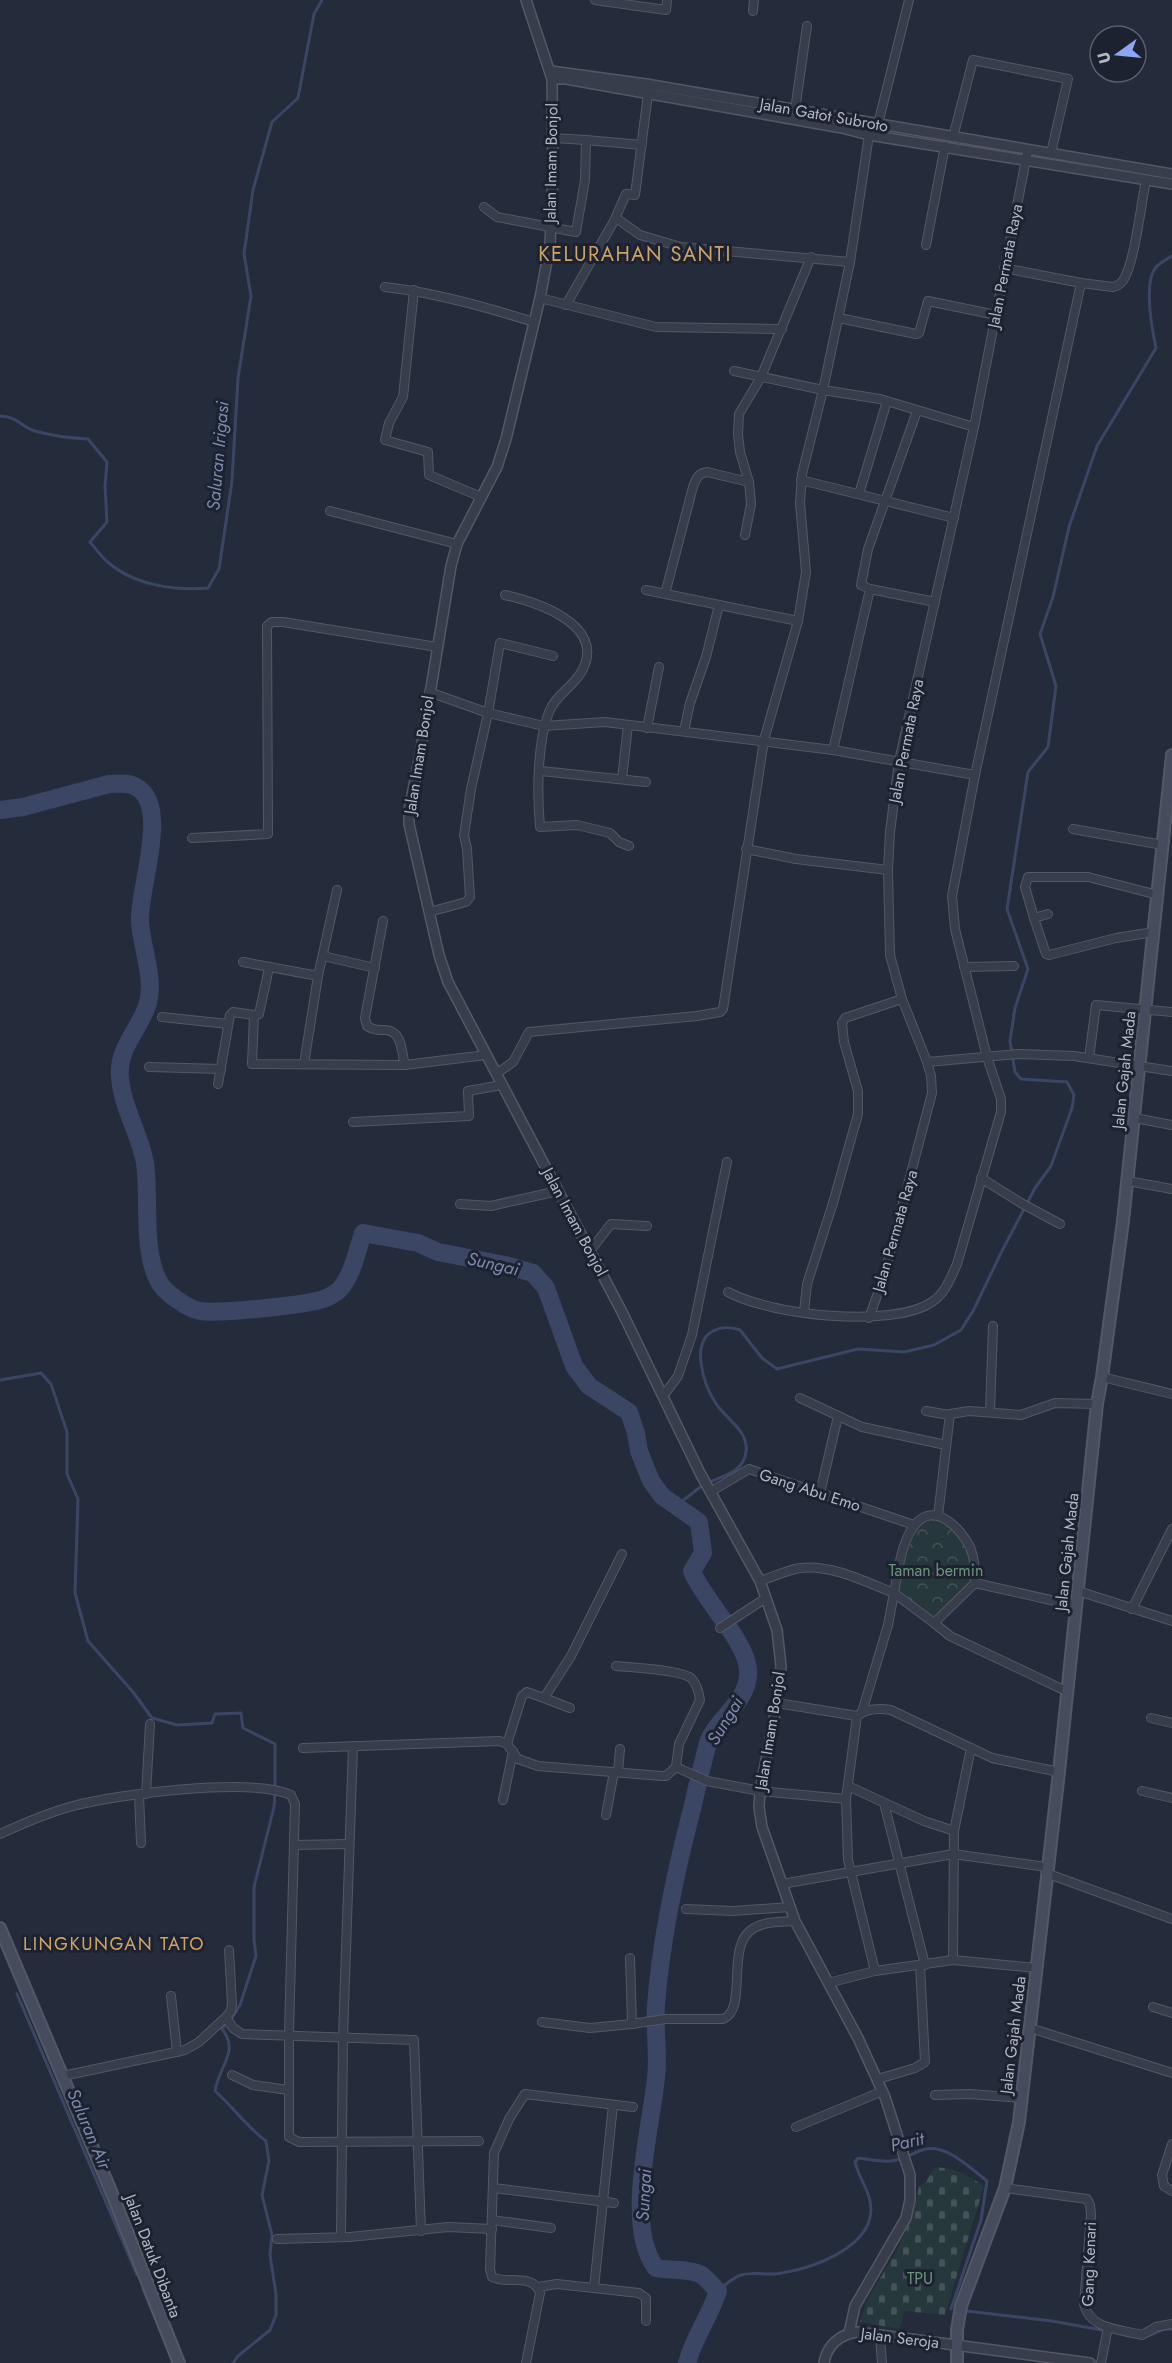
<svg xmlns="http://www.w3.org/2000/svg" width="1172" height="2363" font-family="Jost,sans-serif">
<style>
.cemetery{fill:url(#cemetery-stones)}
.park{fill:url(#park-crowns)}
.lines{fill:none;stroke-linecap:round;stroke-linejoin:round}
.stream{stroke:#3a4663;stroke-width:3}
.river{stroke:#3a4663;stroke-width:18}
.minor-casing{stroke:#535866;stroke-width:10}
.tertiary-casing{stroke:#535866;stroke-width:12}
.secondary-casing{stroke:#535866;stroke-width:14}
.minor{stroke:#383d4b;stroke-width:8}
.tertiary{stroke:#383d4b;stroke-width:9}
.secondary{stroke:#464c5e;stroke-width:10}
.labels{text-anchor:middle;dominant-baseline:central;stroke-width:6;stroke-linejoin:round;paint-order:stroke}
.street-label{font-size:16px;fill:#b3b8c7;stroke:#1d2230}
.park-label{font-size:16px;fill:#6c967c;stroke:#1d2230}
.water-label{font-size:18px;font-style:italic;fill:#7c8aad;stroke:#1d2230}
.neighbourhood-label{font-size:18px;letter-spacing:1.5px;fill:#cea367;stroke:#1d2230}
.quarter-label{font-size:20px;letter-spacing:1.5px;fill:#cea367;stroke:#1d2230}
</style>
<defs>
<pattern id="cemetery-stones" width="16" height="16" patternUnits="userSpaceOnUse" patternTransform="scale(1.5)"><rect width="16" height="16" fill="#27383d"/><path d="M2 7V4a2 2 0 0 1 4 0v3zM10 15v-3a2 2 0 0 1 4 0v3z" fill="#445358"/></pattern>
<pattern id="park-crowns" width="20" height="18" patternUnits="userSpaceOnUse" patternTransform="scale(1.5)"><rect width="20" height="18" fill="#27383d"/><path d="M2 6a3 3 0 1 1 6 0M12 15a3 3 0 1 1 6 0" fill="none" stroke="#445358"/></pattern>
</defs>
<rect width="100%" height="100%" fill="#242b3b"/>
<path class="cemetery" d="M935,2167C955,2168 967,2175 984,2186L945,2315L904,2311L900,2329L860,2322C864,2303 874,2289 884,2272C900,2246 915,2217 919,2186L925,2183Z"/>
<path class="park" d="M929,1519C935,1519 941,1519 947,1523C961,1531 976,1561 972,1577C968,1590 944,1609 934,1619L898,1589L905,1556L920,1523Z"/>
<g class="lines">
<g class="stream">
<path d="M0,416C17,416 21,427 35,431C52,436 70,438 88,439L107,462L105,486L107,522L90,542C96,549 102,558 109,563C134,585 176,591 208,588L219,569L232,481L238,378L251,296L244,254L253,190L272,122L298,98L314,14L322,0"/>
<polyline points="0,1380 41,1373 51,1384 67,1432 67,1474 78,1499 75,1593 88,1641 133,1692 152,1718 177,1725 212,1723 215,1714 241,1713 243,1728 275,1744 275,1786"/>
<path d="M709,1482C724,1476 744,1471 746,1452C749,1430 725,1419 715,1402C704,1385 690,1343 713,1331C723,1326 731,1327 740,1330L762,1358L777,1369L858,1349L904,1352L934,1345L961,1330L973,1311L1003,1249L1035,1188L1051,1166L1072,1108L1074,1095L1067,1082L1021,1079L1015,1072L1010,1041L1015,1008L1028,969L1007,909L1028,772L1048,747L1056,686L1040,634L1053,597L1069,527L1097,446L1156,348C1152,329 1143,283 1156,267C1160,263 1167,259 1172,256"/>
<polyline points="677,1505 703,1485"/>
<polyline points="17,1994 137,2275"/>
<polyline points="232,2018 240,2005 256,1956 254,1940 254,1887 274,1807 275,1794"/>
<path d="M225,2025L222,2029C240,2052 219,2065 215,2091C233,2107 247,2127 266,2141L269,2161L262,2195L272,2235L270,2255L276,2294V2315L270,2330L238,2356L233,2363"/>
<polyline points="143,2289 171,2357"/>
<path d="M718,2291C725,2285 732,2278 741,2275C753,2271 769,2276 782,2273C813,2268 870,2248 871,2210C871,2192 859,2179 855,2162L858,2158C869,2159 880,2162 891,2161C903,2160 911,2154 922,2150C945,2142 970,2168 987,2181L981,2220L951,2309"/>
<polyline points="966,2311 1052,2321 1107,2331"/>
<polyline points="1143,2338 1164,2329 1172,2329"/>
</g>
<path class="river" d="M0,810L23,807L109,784C118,784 128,782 136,787C171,805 138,890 140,921C141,947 156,979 147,1006C139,1030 117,1049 120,1077C122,1107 140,1134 145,1163C150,1199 142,1248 158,1280C163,1292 188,1309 200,1311C218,1314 310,1305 326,1298C330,1297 335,1293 338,1291C352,1278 357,1251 363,1233L418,1243L438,1252L505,1265L533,1273L546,1288L574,1366L589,1386L629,1412L636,1433L639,1451L651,1481L662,1496L699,1522L703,1553L692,1571C704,1601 745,1639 748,1669C751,1701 715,1720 708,1743C702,1765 697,1787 692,1809C675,1874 661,1939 656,2005C654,2029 659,2054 656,2078C651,2128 624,2227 656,2268C670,2271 687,2268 700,2274C706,2277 712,2286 718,2291C710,2316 694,2337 687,2363"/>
<g class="minor-casing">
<g id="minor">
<polyline points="595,0 666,10 667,0"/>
<polyline points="753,11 754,0"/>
<polyline points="795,110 807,26"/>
<polyline points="878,124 909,0"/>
<polyline points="953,137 973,60 1068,79 1051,153"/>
<polyline points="586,140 642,145"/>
<polyline points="484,207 497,217 576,232 585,180 586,140 553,138"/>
<polyline points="616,218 640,235 681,247 850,262"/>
<polyline points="926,245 945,146"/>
<path d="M1081,283L1113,287C1118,286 1121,284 1124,279C1135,260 1141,204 1146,180"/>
<path d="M385,287C437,293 485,307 534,322"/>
<polyline points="414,290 403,397 389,423 385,440 428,452 429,475 481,497"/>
<polyline points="540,298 656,327 782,329"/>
<polyline points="566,305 614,221 626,194 635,195 648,94"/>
<polyline points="839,318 916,334 919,333 928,301 996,315"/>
<polyline points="734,371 823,390 880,399 974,427"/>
<polyline points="801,480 954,518"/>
<polyline points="859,494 887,401"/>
<polyline points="330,511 457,544"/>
<polyline points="745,535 751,504 749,482 740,452 738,434 739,414 761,377 811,257"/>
<polyline points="870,589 861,585 868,549 917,411"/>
<polyline points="646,590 798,621"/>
<path d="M665,594L693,487C696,479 698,473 707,472L749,482"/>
<path d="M505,595C536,602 605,624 583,669C574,687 556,694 549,712C537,743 537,794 540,827L577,825L610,833L619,842L629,846"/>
<polyline points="429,692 488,713 544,726 605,722 833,750 975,775"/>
<polyline points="647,728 659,667"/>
<polyline points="684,731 690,703 706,657 719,605"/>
<polyline points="833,750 870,589 935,602"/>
<polyline points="541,771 646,782"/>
<polyline points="622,779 628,725"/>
<polyline points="1073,829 1163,845"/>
<polyline points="192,838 268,834 267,626 272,622 283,622 437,647"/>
<polyline points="746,849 796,859 888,870"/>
<polyline points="429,912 466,902 470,897 467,849 464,835 471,789 488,713 500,643 553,656"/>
<polyline points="1048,914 1034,918 1025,887 1028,877 1088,877 1158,895"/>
<polyline points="1034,918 1046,954 1049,955 1116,938 1154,932"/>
<path d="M383,921L365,1018L367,1026C373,1030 378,1030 386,1030C403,1032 401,1052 405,1065L486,1055"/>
<polyline points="323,956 375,968"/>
<polyline points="243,962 318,976"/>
<polyline points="964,967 1014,966"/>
<polyline points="254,1015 252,1064 405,1065"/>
<polyline points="162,1017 228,1024"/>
<polyline points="1089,1058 1096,1005 1172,1012"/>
<polyline points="927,1062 1019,1054 1074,1056 1172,1071"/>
<polyline points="304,1064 318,976 337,890"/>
<polyline points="149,1067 221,1069"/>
<polyline points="496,1074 513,1062 529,1032 697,1016 720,1012 723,1009 764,740 798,621 806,572 800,503 802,474 823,390 850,262 869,135"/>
<polyline points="218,1084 230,1015 233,1012 254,1015 259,1014 269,968"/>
<polyline points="1135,1118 1172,1125"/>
<polyline points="353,1122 469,1116 468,1091 502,1085"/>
<polyline points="981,1178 1021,1203 1060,1224"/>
<polyline points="1128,1181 1172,1189"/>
<polyline points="460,1204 491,1206 558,1191"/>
<polyline points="590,1251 611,1224 647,1226"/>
<path d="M728,1292C770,1315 891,1329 932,1302C945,1294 951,1277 957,1264L1001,1112V1099L987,1057L955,929L952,896L975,775L1081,283L1004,268"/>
<polyline points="804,1312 807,1284 833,1203 858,1114 858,1091 844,1042 842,1023 845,1018 902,999"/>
<polyline points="869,1318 884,1276 932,1093 931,1076 927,1062 902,999 890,955 888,870 890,832 899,761 974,427 1028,149"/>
<polyline points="1102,1377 1172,1394"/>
<polyline points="664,1395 678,1376 692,1335 727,1162"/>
<polyline points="800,1398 862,1427 946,1445"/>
<polyline points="926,1411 949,1415"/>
<polyline points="990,1412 993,1326"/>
<polyline points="710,1492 749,1469 914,1525"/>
<polyline points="820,1493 838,1416"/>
<polyline points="938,1516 950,1414 969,1411 1021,1415 1055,1403 1097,1404"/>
<path d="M760,1581C773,1577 787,1570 800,1568C831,1564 866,1582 894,1593L888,1625L862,1712"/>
<path d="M975,1583L934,1623L894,1593C898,1572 901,1543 914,1526C933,1500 960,1527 970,1547C975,1559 975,1570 975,1583L1077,1606"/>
<polyline points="1078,1591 1172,1621"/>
<polyline points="1132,1609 1172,1529"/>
<polyline points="934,1623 950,1636 1066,1691"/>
<polyline points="720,1628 766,1598"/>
<path d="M616,1666C631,1667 682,1670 691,1678C696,1683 699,1693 700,1700L679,1744L676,1767"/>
<polyline points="544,1698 570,1708"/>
<path d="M777,1703L857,1716C867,1708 879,1708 891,1710L992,1758L1059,1772"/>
<polyline points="857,1716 846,1799 848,1860 875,1971"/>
<polyline points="1151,1718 1172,1723"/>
<polyline points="507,1744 522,1696 527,1692 544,1698 571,1656 622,1554"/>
<polyline points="303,1748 500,1741 507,1744 518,1759 538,1766 661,1776 666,1776 676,1767 707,1781 760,1791 846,1799"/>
<polyline points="618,1772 620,1749"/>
<polyline points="848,1786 924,1821 954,1831"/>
<polyline points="1142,1791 1172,1798"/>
<polyline points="146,1794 150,1724"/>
<polyline points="139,1795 141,1843"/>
<polyline points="503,1800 513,1751"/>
<polyline points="884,1803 925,1965"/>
<polyline points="606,1815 614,1772"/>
<path d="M0,1834C24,1823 47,1813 73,1806C117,1794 251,1777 291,1795L295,1804L289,2034V2137L299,2142L479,2141"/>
<polyline points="294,1845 349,1844"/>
<polyline points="1046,1873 1172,1919"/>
<polyline points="782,1884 953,1854 1047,1867"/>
<polyline points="686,1909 733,1911 790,1907"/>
<path d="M630,1958L632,2024L665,2019H723C749,2009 724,1944 754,1928C766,1921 781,1922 795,1921"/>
<polyline points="953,1960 954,1831 971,1748"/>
<polyline points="828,1983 875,1971 953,1960 1036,1968"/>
<polyline points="171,1996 177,2052"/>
<polyline points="1153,2007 1172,2013"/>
<polyline points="226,2017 231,2011 232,2004 229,1950"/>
<polyline points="542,2022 590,2028 632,2024"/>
<polyline points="1030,2028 1172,2073"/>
<polyline points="232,2075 253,2085 288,2090"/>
<polyline points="63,2076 185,2050 199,2042 226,2017 233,2028 242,2034 414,2040 421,2231"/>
<polyline points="878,2079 915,2068 925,2062 920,1965"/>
<polyline points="935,2095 970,2094 1021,2098"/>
<polyline points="796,2127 883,2091"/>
<polyline points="1172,2144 1162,2175 1164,2186 1172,2191"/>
<polyline points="494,2188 614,2203"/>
<path d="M1005,2188L1087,2199L1090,2205L1091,2215L1084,2304C1090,2330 1120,2329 1142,2335L1156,2327L1172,2324"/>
<polyline points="492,2220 551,2228"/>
<polyline points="341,2237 343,2037 353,1746"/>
<polyline points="277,2239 350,2237 448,2227 492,2229"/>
<polyline points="538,2287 557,2284 639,2293 646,2298 646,2321"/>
<polyline points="594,2288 613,2105"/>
<polyline points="880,2337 882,2363"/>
<path d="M526,2363L540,2293C533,2272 506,2285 492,2277L490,2269L494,2153L509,2119L525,2094L633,2107"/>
<polyline points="1101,2363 1108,2327"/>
</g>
</g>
<g class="tertiary-casing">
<g id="tertiary">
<polyline points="526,0 552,79 553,175 550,245 540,298 506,439 497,467 457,544 451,566 420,755 409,810 409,824 439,955 448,982 622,1312 700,1473 760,1581 777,1630 781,1666 777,1703 760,1791 759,1807 762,1827 795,1921 858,2038 885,2097 910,2175 910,2200 906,2218 855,2306 849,2333"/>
<polyline points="551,71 646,84 1172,174"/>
<polyline points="552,79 566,79 842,128 869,135 1172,184"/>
<path d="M824,2363C827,2345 840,2334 858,2332L1090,2363"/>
</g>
</g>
<g class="secondary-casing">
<g id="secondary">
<polyline points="0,1928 113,2196 179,2363"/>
<polyline points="957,2363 957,2330 961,2306 1005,2188 1019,2122 1059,1772 1097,1404 1102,1377 1123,1221 1172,755"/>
</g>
</g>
<use href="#minor" class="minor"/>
<use href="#tertiary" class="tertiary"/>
<use href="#secondary" class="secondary"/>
</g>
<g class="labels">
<g class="street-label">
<text transform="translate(824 115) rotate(10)">Jalan Gatot Subroto</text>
<text transform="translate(551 163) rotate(-89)">Jalan Imam Bonjol</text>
<text transform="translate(1005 266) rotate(-79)">Jalan Permata Raya</text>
<text transform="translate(906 741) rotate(-79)">Jalan Permata Raya</text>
<text transform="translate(419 755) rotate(-81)">Jalan Imam Bonjol</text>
<text transform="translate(1124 1070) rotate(-84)">Jalan Gajah Mada</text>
<text transform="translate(575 1222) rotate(62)">Jalan Imam Bonjol</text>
<text transform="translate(895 1231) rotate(-74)">Jalan Permata Raya</text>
<text transform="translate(810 1490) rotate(18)">Gang Abu Emo</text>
<text transform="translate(1067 1552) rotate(-84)">Jalan Gajah Mada</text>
<text transform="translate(770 1731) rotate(-81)">Jalan Imam Bonjol</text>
<text transform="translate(1013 2035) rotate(-83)">Jalan Gajah Mada</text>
<text transform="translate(153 2256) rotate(69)">Jalan Datuk Dibanta</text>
<text transform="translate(1089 2264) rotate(-88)">Gang Kenari</text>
<text transform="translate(900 2338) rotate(7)">Jalan Seroja</text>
</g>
<g class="park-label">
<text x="936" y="1570">Taman bermin</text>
<text x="920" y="2278">TPU</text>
</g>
<g class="water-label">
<text transform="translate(218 456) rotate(-85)">Saluran Irigasi</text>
<text transform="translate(493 1264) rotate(13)">Sungai</text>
<text transform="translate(725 1721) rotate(-59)">Sungai</text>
<text transform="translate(89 2129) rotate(67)">Saluran Air</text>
<text transform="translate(907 2142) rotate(-13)">Parit</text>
<text transform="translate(644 2195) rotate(-87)">Sungai</text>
</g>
<g class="neighbourhood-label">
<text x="114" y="1944">LINGKUNGAN TATO</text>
</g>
<g class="quarter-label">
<text x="635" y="254">KELURAHAN SANTI</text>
</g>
</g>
<g transform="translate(1118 54) rotate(255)"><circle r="28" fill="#1d2230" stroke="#595e6c" stroke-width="1.5"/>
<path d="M0-4.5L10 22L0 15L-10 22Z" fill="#8da5f2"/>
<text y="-9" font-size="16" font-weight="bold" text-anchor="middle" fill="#b3b8c7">U</text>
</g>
</svg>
